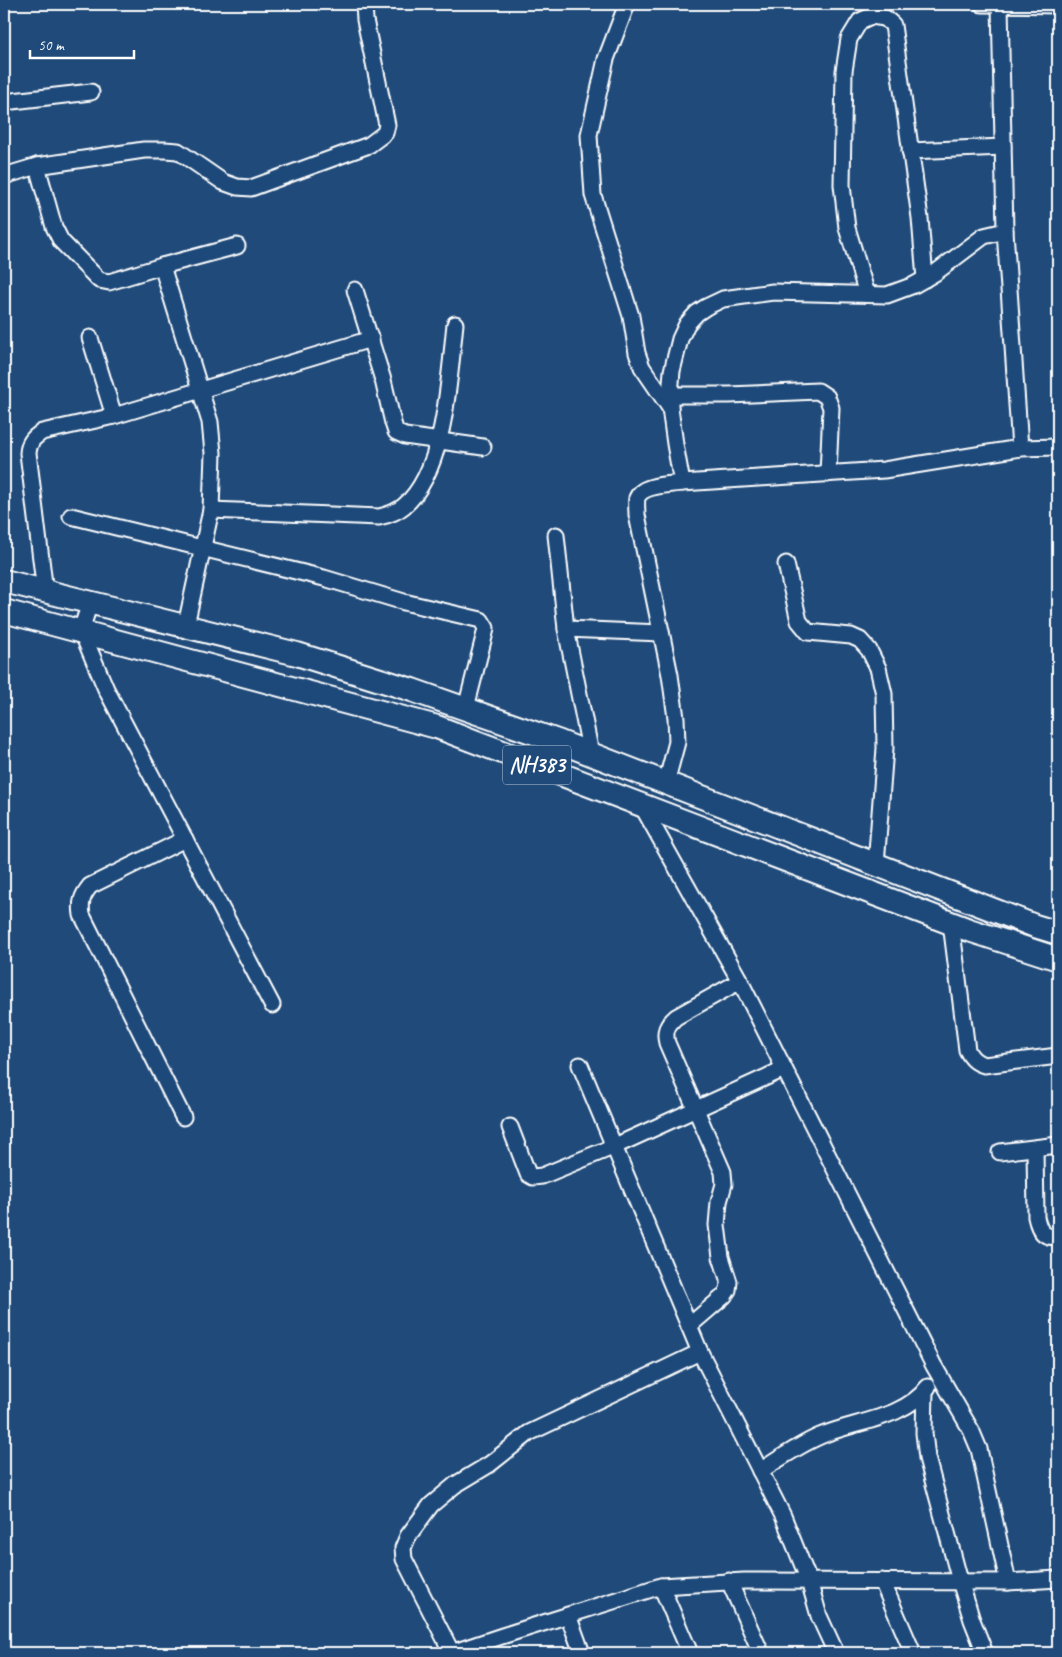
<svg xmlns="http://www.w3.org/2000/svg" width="1062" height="1657" font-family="Caveat,sans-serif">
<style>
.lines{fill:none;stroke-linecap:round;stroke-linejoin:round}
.minor-casing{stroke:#fff;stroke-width:19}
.highway-casing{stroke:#fff;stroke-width:26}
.minor{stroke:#1f4a7a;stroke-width:15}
.highway{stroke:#1f4a7a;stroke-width:22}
.labels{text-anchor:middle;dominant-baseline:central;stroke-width:5;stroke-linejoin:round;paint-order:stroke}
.shield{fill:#1f4a7a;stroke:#bcc9d7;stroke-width:1}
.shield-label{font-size:22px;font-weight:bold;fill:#fff}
</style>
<rect width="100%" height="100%" fill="#1f4a7a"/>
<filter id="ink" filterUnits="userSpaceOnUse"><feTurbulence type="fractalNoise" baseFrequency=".02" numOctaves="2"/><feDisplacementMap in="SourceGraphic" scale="10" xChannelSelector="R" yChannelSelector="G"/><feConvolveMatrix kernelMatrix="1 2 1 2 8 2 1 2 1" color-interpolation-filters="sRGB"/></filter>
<g filter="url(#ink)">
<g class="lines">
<g class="minor-casing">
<g id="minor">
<path d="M627,4L606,59L589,135L593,195L631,316L637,353L642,367L670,408L675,444L682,483C670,485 642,484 637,498C636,503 637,510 637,515L670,675L676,718L677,742L666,783"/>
<polyline points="982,4 1058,5"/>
<polyline points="1000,5 1005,231 1020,448"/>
<polyline points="4,102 91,92"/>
<polyline points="910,151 1003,147"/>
<polyline points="37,166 54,227 61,241 99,280 109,282 162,266 210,422 213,453 211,510 186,625"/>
<polyline points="4,176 37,166 144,150 165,150 178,151 223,182 237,187 251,188 369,145 385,133 387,125 365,20 364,4"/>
<polyline points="162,266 237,246"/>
<polyline points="355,290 383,380 393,423 396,432 405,436 483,447"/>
<polyline points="867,294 847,228 842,185 844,71 849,39 860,21 871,16 885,18 893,25 920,218 925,279"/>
<polyline points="90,338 114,416"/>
<polyline points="670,395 729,395 818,391 827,397 831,408 828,474"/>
<polyline points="670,408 670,395 672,371 680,339 687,324 697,313 706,307 723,299 773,292 887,295 914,285 935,273 984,236 1005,231"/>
<polyline points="682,483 884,470 1020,448 1058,447"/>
<path d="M211,510L379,517C388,515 397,512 404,506C446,470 449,377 455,324"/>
<polyline points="71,516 324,578 404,602 481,620 486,628 485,633 466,708"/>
<polyline points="556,535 566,629 591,754"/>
<polyline points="786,564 799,621 808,632 851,636 860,640 869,650 878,668 884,694 885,748 876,865"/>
<path d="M45,592L28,453C29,442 33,438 42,432L114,416L371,339"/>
<polyline points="90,603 81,630 106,689 272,1005"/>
<polyline points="566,629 661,633"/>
<polyline points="641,804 740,981 934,1366 971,1430 979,1449 1008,1582"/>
<path d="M951,923L967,1050C971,1058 975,1062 984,1065L1058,1056"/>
<polyline points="580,1065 700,1352 783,1516 809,1581 819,1616 836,1653"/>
<path d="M183,1117L82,915C80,902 82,896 90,886L185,839"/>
<polyline points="510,1127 528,1174 533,1177 542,1176 615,1146 784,1069"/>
<path d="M1035,1148L1036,1217C1039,1231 1044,1239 1058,1236"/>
<polyline points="1000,1152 1058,1145"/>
<path d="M689,1326L724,1296L728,1290L729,1282L721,1257L717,1225L719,1202L724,1184L723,1172L667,1043C664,1031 667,1025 676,1017L740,981"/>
<polyline points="925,1391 924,1433 927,1458 960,1581 972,1620 985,1653"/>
<path d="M760,1471C779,1459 799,1445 820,1436C855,1421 904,1419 928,1387"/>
<polyline points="729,1581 761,1653"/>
<polyline points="882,1581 913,1653"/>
<polyline points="661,1586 690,1653"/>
<polyline points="568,1615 582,1653"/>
<polyline points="451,1653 502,1636 661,1586 744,1581 1008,1582 1058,1579"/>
<polyline points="452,1653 404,1559 403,1548 408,1536 431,1505 455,1485 490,1464 529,1433 700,1352"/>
</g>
</g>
<g class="highway-casing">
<g id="highway">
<polyline points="4,581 297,654 412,690 560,742 1035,926 1058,933"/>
<polyline points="4,611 437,727 969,930 1058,959"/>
</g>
</g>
<use href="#minor" class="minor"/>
<use href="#highway" class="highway"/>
</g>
</g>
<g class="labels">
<rect class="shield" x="503" y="745.5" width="68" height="39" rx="4"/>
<g class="shield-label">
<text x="537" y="765">NH383</text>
</g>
</g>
<rect width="1062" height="1657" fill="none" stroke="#1f4a7a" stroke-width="20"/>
<rect x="10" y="10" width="1042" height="1637" fill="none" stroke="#fff" stroke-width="2" filter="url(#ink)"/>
<path d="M30 50v8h104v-8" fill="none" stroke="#ffffff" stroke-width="2.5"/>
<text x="38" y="50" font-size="15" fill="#ffffff" stroke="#1f4a7a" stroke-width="4" paint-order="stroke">50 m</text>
</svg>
